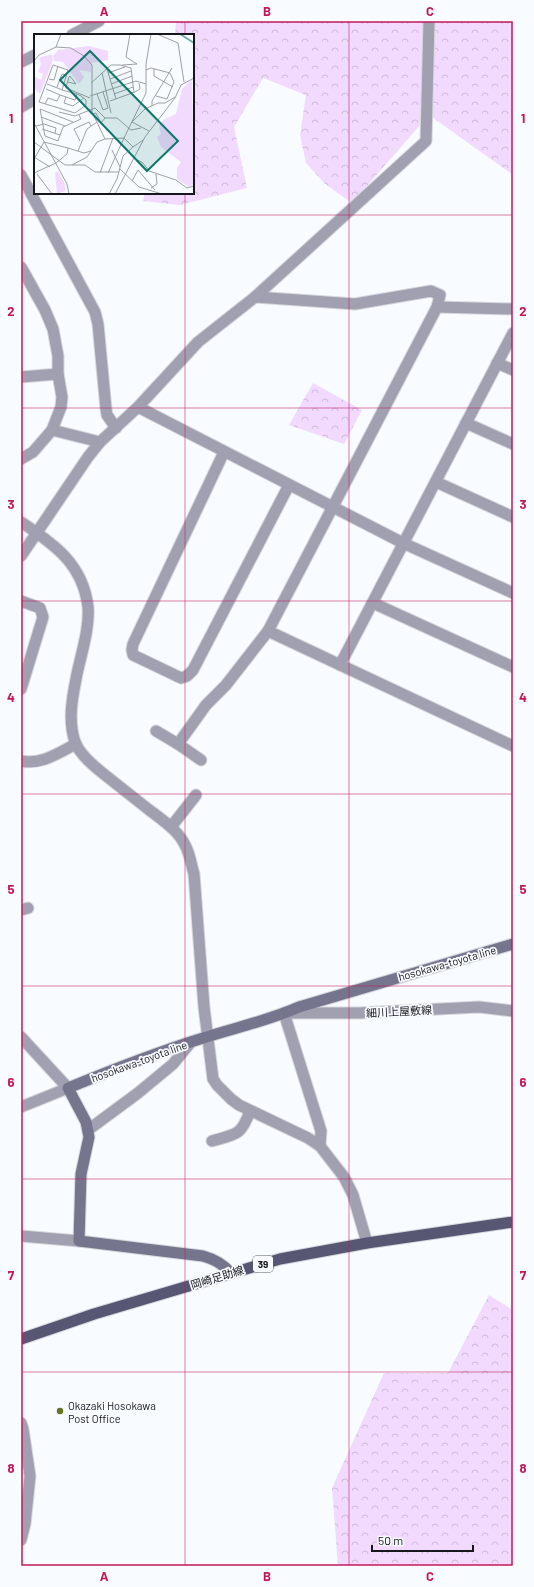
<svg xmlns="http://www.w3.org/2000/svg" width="534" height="1587" font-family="Barlow,'Noto Sans JP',sans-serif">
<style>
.forest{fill:url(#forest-crowns)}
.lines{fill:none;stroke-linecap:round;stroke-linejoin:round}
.minor-casing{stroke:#d4d7db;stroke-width:13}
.tertiary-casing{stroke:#d4d7db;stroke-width:13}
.secondary-casing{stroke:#d4d7db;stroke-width:13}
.primary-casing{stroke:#d4d7db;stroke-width:13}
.minor{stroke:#a0a0b1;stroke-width:11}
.tertiary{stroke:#a0a0b1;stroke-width:11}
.secondary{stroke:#75758d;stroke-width:11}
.primary{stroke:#575673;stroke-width:11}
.grid{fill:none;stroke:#c2185b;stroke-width:1;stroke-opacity:0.55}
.poi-dot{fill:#657421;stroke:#f8fbff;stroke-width:1.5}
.labels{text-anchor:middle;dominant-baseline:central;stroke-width:3.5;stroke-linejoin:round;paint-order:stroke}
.shield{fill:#f8fbff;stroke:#595b5f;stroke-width:1}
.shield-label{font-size:10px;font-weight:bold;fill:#15171b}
.street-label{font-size:11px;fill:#15171b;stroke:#f8fbff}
.poi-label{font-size:11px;fill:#15171b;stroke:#f8fbff;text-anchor:start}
.inset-river{fill:none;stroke:#76a9ae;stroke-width:2}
.inset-road{fill:none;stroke:#9da0a4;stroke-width:1}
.view{fill:#0f766e;fill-opacity:0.15;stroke:#0f766e;stroke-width:2}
.inset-edge{fill:none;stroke:#15171b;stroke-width:2}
.neatline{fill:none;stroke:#c2185b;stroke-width:1.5}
.grid-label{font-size:13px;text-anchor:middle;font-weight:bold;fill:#c2185b}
</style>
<defs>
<pattern id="forest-crowns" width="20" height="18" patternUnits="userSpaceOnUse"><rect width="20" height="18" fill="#f2daff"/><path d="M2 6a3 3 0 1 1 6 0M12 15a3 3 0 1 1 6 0" fill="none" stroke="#cfbada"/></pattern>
</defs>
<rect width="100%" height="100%" fill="#f8fbff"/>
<g class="forest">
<polygon points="176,21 513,21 513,175 429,115 352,203 324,183 306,163 300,135 306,95 263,78 234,127 247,188 180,205 143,201 145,193 193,193 193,35 175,35"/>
<polygon points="313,383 362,410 344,444 289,425"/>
<polygon points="489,1295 513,1310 513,1566 338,1566 332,1488 384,1373 448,1373"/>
</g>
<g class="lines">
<g class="minor-casing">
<g id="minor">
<polyline points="72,35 99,21"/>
<polyline points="21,62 35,55"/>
<polyline points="21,107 35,99"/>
<polyline points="21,175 95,312 98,324 106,409 107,415 116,428"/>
<polyline points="21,267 45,310 53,329 58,356 58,374 62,397 61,407 52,430 33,452 21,459"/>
<polyline points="437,307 513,309"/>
<polyline points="497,363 513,370"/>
<polyline points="21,377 58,374"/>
<polyline points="138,407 403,543 513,593"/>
<polyline points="466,423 513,444"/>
<polyline points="52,430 100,442"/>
<polyline points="224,452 133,644 132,650 133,655 181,678 187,676 193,670 289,485"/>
<polyline points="436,482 513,517"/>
<path d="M21,522C54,544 83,564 88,607C90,629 80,657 76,679C72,699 68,721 75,742C80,755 95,767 105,775C120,787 134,798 148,809C161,819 178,830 185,845C190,854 191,864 194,874L204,1007L213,1079L217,1085L231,1099L239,1105L308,1138L320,1146L344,1177L353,1195L367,1243"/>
<polyline points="21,556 88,457 100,442 138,407 198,342 255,297 426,141 429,21"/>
<polyline points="21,601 40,608 43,617 21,689"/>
<polyline points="373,603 513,667"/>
<polyline points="268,631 513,746"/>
<polyline points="340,665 513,333"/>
<polyline points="156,731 178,744 201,760"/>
<polyline points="178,744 206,705 226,685 268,631 437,307 440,295 431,291 355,304 255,297"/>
<path d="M21,761C42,765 58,753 76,744"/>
<polyline points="171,827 196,795"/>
<polyline points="21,910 28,908"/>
<polyline points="21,1037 68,1088 21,1107"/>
<polyline points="88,1130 138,1093 173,1064 191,1042"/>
<path d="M212,1141C236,1134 241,1136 250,1111"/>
<polyline points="320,1146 321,1131 284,1013 359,1013 479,1007 513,1011"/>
<polyline points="21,1236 79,1241"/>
</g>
</g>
<g class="tertiary-casing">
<polyline id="tertiary" points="21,1423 23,1429 30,1476 25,1524 21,1540"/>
</g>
<g class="secondary-casing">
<path id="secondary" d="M231,1273C223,1264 214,1259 203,1256L79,1241L81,1174L89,1137L86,1122L68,1088C112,1070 155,1053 200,1039C233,1028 268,1021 299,1007L513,944"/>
</g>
<g class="primary-casing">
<polyline id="primary" points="21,1339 94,1314 280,1259 367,1243 513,1222"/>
</g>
<use href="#minor" class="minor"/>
<use href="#tertiary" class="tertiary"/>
<use href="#secondary" class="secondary"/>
<use href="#primary" class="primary"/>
</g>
<path class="grid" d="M185,21V35M349,21V1566M185,193V1566M21,215H513M21,408H513M21,601H513M21,794H513M21,986H513M21,1179H513M21,1372H513"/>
<circle class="poi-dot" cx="60" cy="1411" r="4"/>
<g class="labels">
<rect class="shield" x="253" y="1256" width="20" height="16" rx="3"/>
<g class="shield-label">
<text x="263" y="1264">39</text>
</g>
<g class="street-label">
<text transform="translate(447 963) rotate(-16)">hosokawa-toyota line</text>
<text transform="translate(399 1011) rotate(-3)">細川上屋敷線</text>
<text transform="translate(139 1061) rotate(-20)">hosokawa-toyota line</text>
<text transform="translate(217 1277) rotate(-17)">岡崎足助線</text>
</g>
<g class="poi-label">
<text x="68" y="1405">Okazaki Hosokawa<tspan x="68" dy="13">Post Office</tspan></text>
</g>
</g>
<g transform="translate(34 34)">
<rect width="160" height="160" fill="#f8fbff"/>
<path d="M55,12L74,17V26L57,29V38L45,36L50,43L45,50L29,28L20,27L19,22L24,16ZM14,21H18L19,26L6,60L0,54V42L7,46L9,40L4,38L7,30L5,24ZM158,45L160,150L155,153L143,145V134L147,128L127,113L123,103L127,100L125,93L129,86L142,80L148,55ZM24,137L31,150V157L23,160L21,139Z" fill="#f2daff"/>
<path class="inset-river" d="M146,0L160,9"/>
<path class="inset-road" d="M123,0L144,9L150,48M22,13L27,0M0,27L5,21L22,13L37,14L50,22L58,31V78L71,105M88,31L103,30L92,23L96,0M73,35L82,65M120,35V42L139,53M112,36L117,34L136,39M68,39L77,79M74,39L91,33M15,45L20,46L24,32M76,45L97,37M34,48L42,50L36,42L35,43L32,53V54L56,64M57,49L77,31H86L97,34L100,59M13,50L26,55L28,56L43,60L47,62L52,66V71L41,79L5,68L19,31L34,36L28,56M77,50L98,42M23,53L28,40L33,41M12,55L26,61M63,60L69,76L74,74L69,58M80,60L99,53M56,62L102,47L112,50M122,62L133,65L140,48L136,39M32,63L30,69L39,72L50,64M76,67L101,58L106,55L105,49M11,70L14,64L23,67L26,61L41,66L43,60M118,72V67L138,34M25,78L41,82L61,74L71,84H83L97,96L107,94M59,80L62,79L67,89L71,84M7,83L31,92M39,88L6,75L11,102L24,107L29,93L47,85L45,81M0,89L33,150L35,160M2,92L10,90L22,94L21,99M8,95L26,101M115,97L98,88L111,75L124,69H131L141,63M109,106L99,113L90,104L112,59V30L117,0M46,107L40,95L55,88L57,92M0,108L31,131H51L61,138H85M10,108L34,114M78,116L86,133M44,117L53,95L63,88M0,123L16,133M100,124L109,129L115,137L142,146L153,154L160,152M0,125L10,108M38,131L53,123L63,108L71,105L90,104L74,139M86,135L105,153L128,160M0,139L22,129L33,120L34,114L50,119L57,117M66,139L79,104M3,140L18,160M98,147L104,136L121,156M117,154L123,150L122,140M75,160L83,145L89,122L99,113M81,160L111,103L141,64L147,51L160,44"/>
<path class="view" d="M56,17L144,107L113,137L26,46Z"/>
<rect width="160" height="160" class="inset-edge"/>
</g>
<rect width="534" height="1587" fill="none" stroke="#f8fbff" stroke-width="44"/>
<path d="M372 1545v6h101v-6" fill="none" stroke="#15171b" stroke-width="2"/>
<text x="378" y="1545" font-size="12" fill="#15171b" stroke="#f8fbff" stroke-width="3" paint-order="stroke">50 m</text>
<rect x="22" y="22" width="490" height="1543" class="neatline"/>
<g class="grid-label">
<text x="104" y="16">A</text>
<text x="267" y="16">B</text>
<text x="430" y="16">C</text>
<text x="11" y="123">1</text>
<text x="523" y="123">1</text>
<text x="11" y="316">2</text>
<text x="523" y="316">2</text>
<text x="11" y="509">3</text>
<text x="523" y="509">3</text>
<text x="11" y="702">4</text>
<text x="523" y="702">4</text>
<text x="11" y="894">5</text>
<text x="523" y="894">5</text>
<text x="11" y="1087">6</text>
<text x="523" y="1087">6</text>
<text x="11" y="1280">7</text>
<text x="523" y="1280">7</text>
<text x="11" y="1473">8</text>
<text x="523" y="1473">8</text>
<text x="104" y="1581">A</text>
<text x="267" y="1581">B</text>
<text x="430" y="1581">C</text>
</g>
</svg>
